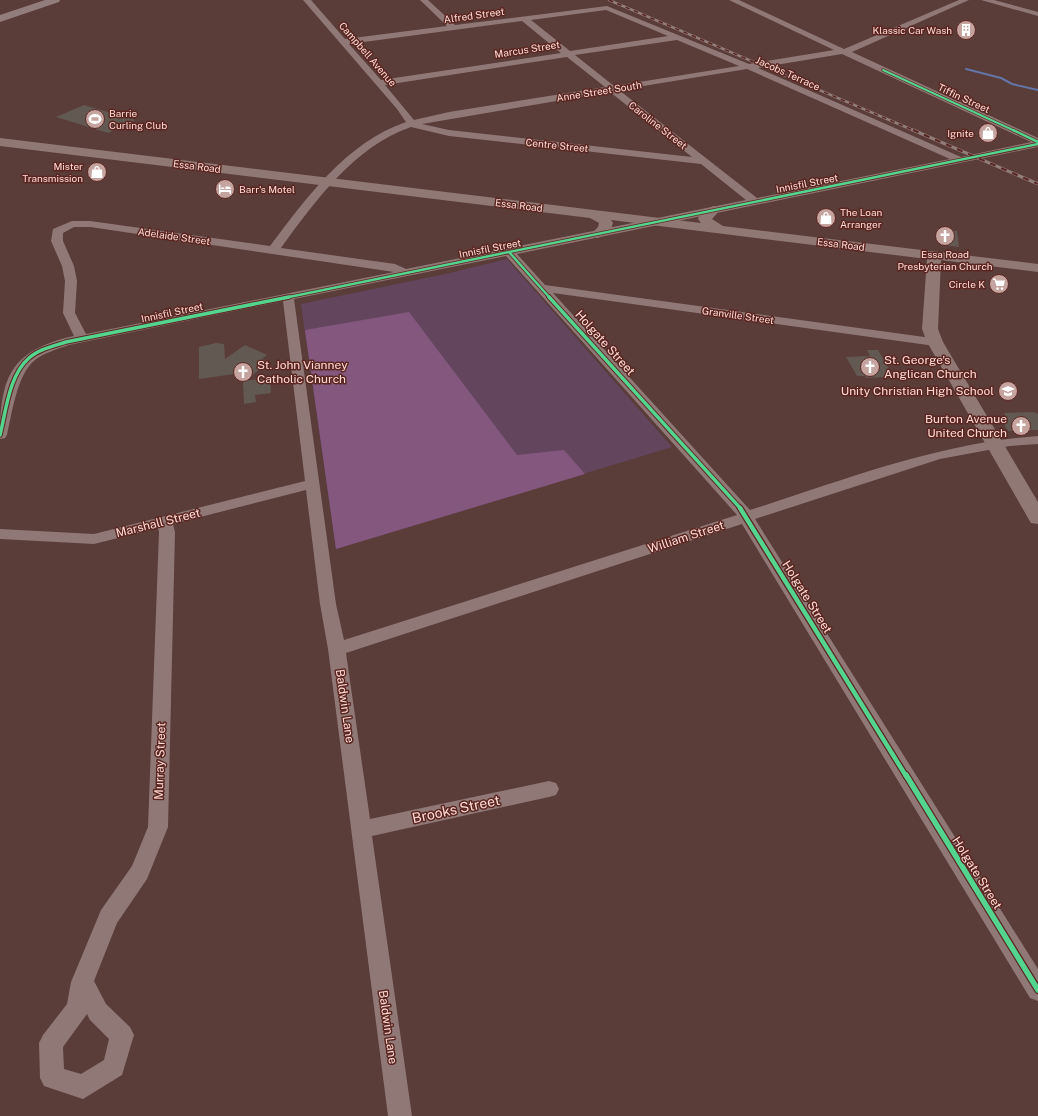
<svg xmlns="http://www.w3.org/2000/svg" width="1038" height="1116" font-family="'Public Sans',sans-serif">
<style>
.green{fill:#63465e}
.forest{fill:#83577e}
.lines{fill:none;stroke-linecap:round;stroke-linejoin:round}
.stream{stroke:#6475a6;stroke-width:2}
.building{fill:#625a52}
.minor{fill:#8f7876;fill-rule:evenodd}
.major{fill:#907875;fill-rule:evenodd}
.highway{fill:#927d7c;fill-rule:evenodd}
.rail-far1-casing{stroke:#917d7a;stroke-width:2.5}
.rail-casing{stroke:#917d7a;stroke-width:3}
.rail-far1{stroke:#5b2621;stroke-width:1.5;stroke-dasharray:4.5;stroke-linecap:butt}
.rail{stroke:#5b2621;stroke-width:2;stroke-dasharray:6;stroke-linecap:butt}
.cycleway-far4-casing{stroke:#5b2621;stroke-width:3.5}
.cycleway-far3-casing{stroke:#5b2621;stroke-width:4}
.cycleway-far2-casing{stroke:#5b2621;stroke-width:5.5}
.cycleway-far1-casing{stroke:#5b2621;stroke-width:7}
.cycleway-casing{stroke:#5b2621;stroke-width:8}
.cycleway-far4{stroke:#53d58f;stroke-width:2}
.cycleway-far3{stroke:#53d58f;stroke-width:2.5}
.cycleway-far2{stroke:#53d58f;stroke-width:3.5}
.cycleway-far1{stroke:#53d58f;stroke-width:4.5}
.cycleway{stroke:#53d58f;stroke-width:5.5}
.labels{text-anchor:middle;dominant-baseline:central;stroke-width:3;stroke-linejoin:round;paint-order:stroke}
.far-street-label{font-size:10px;fill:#fedbd6;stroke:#5b2621}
.far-poi-label{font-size:10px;fill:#fedbd6;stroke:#5b2621;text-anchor:end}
.street-label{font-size:12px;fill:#fedbd6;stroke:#5b2621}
.poi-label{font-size:12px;fill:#fedbd6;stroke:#5b2621;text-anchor:start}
.near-street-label{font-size:14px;fill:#fedbd6;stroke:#5b2621}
</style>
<rect width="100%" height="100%" fill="#5a3c39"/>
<polygon class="green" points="507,259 672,447 336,549 301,304 450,273"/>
<polygon class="forest" points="409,312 517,455 564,450 585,474 336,549 305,330"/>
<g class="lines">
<polyline class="stream" points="966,69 1001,78 1012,84 1038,90"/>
</g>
<g class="building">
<polygon points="84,105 135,120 108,133 56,117"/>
<polygon points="943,229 957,231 959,247 943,245"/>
<polygon points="216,343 224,344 225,359 245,345 267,355 262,359 269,362 246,380 234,374 199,379 199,347"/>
<polygon points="867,350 878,350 892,374 884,375 885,377 866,378 865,376 857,376 846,357 870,356"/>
<polygon points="270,378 271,393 255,395 256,402 244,404 243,381"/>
<polygon points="1034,412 1038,414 1038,430 1008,431 1000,418 1007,418 1004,413"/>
</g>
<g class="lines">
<g class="minor">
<path d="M303,0H311L345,39L447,26L420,0H428L455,25L607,6L749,64L834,50L729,0H739L844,49L959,0H969L852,52L1038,138V147L517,254L545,285L939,339L941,342L935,346L553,293L750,510C844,480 938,443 1038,436V444L1010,446L940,459L755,519L1038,969V1001L1030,998L742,524L346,653L370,819L549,781L556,783L559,789L556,795L549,797L372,836L412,1116H388L328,649L320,604L306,490L173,524L175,532L168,827L147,879L117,923L94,981L106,1004L130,1027L134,1035L122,1075L83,1099L44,1086L40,1078L39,1043L43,1035L67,1004L71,982L101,910L132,866L148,827L159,532L158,528L94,544L0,539V529L94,534L305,481L283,301L69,345C57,349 44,353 35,360C17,374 12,414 7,435L5,438L0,439C0,378 10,350 74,336L63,313L65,281L62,266L51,241L53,229L72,221H90L270,246C306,198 347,142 406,122L397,109ZM606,10L668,36L570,51L531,20ZM522,21L561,53L381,80L349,44ZM677,40L739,66L614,86L575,55ZM842,54L1031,142L961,157L758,68ZM567,57L605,87L449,112L414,120L385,85ZM747,69L950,159L757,198L619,90ZM610,92L692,157L449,130L422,124ZM411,127L449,136L701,164L746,200L406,269L395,264L281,248C315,201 355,146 411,127ZM74,227H90L394,272L86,334L75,313L77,281L74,266L63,241V233ZM506,256L737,515L344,640L336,604L294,299ZM87,1014L90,1020L109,1039L104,1060L81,1074L64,1069L63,1047Z"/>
<polygon points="981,0 994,0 1038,12 1038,16"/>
</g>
<polygon class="major" points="0,138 701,223 698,219 700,213 713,206 718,207 720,210 712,219 723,226 1038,264 1038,272 941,260 938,329 943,342 1038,502 1038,524 1031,523 1028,518 927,342 922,329 927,259 611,220 613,223 610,232 598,238 593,237 591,234 598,227 599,223 590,218 0,146"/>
<polygon class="highway" points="45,0 60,0 59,2 0,22 0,15"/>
<g class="rail-far1-casing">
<polyline id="rail-far1" points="609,0 915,131"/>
</g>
<g class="rail-casing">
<polyline id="rail" points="913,130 1038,184"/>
</g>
<use href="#rail-far1" class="rail-far1"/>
<use href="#rail" class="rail"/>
<g class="cycleway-far4-casing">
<polyline id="cycleway-far4" points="883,70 1015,131"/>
</g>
<g class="cycleway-far3-casing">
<g id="cycleway-far3">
<polyline points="1013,130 1038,142"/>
<polyline points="509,252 550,298"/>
<polyline points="284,298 1038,144"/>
</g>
</g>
<g class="cycleway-far2-casing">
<g id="cycleway-far2">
<polyline points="549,297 741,509"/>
<path d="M0,435C6,411 9,375 29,358C39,349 54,346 66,342L289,297"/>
</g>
</g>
<g class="cycleway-far1-casing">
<polyline id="cycleway-far1" points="740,508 906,776"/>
</g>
<g class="cycleway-casing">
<polyline id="cycleway" points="906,775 1038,990"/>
</g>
<use href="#cycleway-far4" class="cycleway-far4"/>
<use href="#cycleway-far3" class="cycleway-far3"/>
<use href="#cycleway-far2" class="cycleway-far2"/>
<use href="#cycleway-far1" class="cycleway-far1"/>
<use href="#cycleway" class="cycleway"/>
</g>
<defs>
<g id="building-disc" transform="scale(1)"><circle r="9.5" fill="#c5a39f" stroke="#5b2621"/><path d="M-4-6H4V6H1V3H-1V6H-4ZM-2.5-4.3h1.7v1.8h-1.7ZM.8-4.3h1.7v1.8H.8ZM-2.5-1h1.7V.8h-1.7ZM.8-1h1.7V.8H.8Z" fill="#fff"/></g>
<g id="stadium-disc" transform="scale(1)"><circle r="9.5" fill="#c5a39f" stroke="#5b2621"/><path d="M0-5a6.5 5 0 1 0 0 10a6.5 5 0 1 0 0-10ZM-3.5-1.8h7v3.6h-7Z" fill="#fff"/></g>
<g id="shop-disc" transform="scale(1)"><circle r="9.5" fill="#c5a39f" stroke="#5b2621"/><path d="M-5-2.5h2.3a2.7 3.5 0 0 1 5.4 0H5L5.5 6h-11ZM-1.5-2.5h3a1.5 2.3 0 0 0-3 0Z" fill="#fff"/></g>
<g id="hotel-disc" transform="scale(1)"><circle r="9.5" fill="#c5a39f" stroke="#5b2621"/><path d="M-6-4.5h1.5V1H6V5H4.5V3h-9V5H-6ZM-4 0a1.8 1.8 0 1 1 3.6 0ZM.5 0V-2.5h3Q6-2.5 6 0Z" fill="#fff"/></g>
<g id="church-disc" transform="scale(1)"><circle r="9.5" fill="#c5a39f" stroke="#5b2621"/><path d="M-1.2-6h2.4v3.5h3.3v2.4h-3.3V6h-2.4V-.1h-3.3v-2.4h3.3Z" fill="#fff"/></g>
<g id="supermarket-disc" transform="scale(1)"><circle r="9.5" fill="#c5a39f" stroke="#5b2621"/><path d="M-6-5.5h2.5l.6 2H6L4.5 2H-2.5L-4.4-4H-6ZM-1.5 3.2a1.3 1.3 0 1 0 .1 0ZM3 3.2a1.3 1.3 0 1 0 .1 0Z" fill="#fff"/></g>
<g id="school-disc" transform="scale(1)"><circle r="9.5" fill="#c5a39f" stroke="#5b2621"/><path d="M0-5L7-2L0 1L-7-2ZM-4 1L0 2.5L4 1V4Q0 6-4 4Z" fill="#fff"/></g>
</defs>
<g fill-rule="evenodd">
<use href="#building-disc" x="966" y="30"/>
<use href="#stadium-disc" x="95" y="119"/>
<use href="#shop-disc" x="988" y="133"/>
<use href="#shop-disc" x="97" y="172"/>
<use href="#hotel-disc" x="225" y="189"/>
<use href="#shop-disc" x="826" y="218"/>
<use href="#church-disc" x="945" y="236"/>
<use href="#supermarket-disc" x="999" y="284"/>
<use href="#church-disc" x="870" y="367"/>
<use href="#church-disc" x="243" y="372"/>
<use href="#school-disc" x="1008" y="391"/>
<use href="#church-disc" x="1021" y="426"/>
</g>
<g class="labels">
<g class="far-street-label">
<text transform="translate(474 15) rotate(-8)">Alfred Street</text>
<text transform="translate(527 49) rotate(-9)">Marcus Street</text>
<text transform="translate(368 54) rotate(49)">Campbell Avenue</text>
<text transform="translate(788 73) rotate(24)">Jacobs Terrace</text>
<text transform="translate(599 91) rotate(-9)">Anne Street South</text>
<text transform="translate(964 98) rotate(25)">Tiffin Street</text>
<text transform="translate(658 125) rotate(38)">Caroline Street</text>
<text transform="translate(557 145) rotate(6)">Centre Street</text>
<text transform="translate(197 166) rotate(7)">Essa Road</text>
<text transform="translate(807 183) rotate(-11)">Innisfil Street</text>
<text transform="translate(519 205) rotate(7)">Essa Road</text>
<text transform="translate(174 236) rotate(8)">Adelaide Street</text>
<text transform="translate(841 244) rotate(7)">Essa Road</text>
<text transform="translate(490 248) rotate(-11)">Innisfil Street</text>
<text transform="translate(172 312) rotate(-12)">Innisfil Street</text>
<text transform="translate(738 315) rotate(8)">Granville Street</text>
</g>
<g class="far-poi-label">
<text x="952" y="30">Klassic Car Wash</text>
<text x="109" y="113" text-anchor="start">Barrie<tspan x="109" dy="12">Curling Club</tspan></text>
<text x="974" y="133">Ignite</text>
<text x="83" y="166">Mister<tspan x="83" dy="12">Transmission</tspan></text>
<text x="239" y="189" text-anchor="start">Barr's Motel</text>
<text x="840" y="212" text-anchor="start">The Loan<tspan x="840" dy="12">Arranger</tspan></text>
<text x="945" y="254" text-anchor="middle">Essa Road<tspan x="945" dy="12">Presbyterian Church</tspan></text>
<text x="985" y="284">Circle K</text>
</g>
<g class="street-label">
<text transform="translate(605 343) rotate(48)">Holgate Street</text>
<text transform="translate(158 523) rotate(-14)">Marshall Street</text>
<text transform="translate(686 537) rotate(-18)">William Street</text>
<text transform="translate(807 597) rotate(58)">Holgate Street</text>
<text transform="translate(345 706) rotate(82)">Baldwin Lane</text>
<text transform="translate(160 761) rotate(-88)">Murray Street</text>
<text transform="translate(977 873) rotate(58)">Holgate Street</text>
<text transform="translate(388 1027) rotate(82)">Baldwin Lane</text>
</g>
<g class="poi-label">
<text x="884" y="360">St. George's<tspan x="884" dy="14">Anglican Church</tspan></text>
<text x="257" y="365">St. John Vianney<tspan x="257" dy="14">Catholic Church</tspan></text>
<text x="994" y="391" text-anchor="end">Unity Christian High School</text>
<text x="1007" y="419" text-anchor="end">Burton Avenue<tspan x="1007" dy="14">United Church</tspan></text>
</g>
<g class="near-street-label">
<text transform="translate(456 809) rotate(-12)">Brooks Street</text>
</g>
</g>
</svg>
